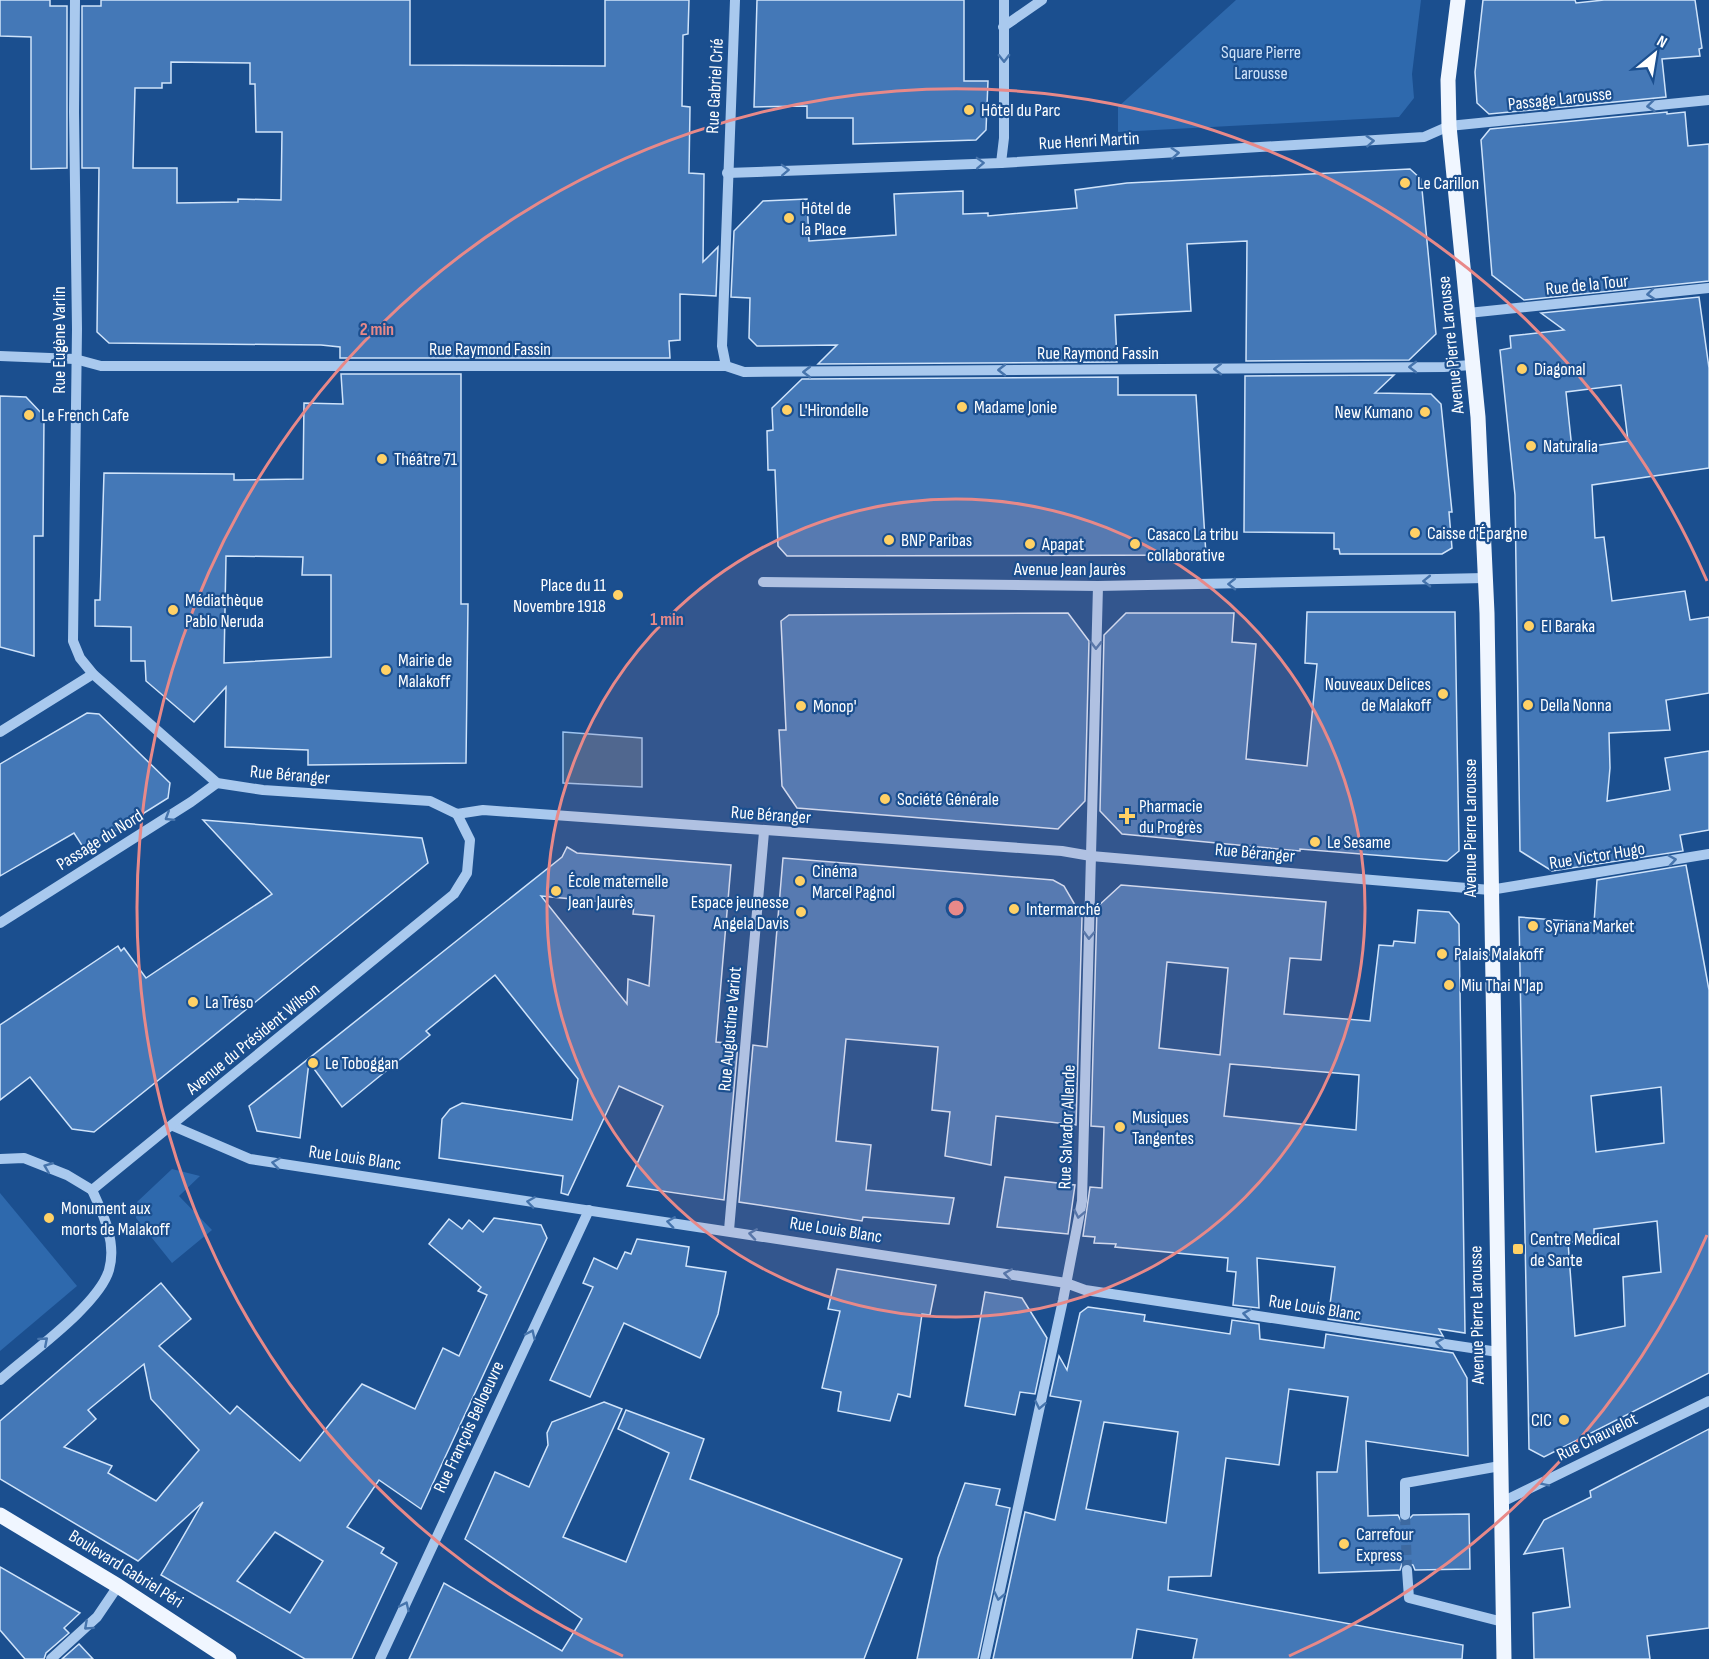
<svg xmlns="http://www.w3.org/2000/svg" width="1709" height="1659" font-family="'Sofia Sans Condensed',sans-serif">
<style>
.green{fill:#2e69ad}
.water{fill:#3c6290;stroke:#9cc4f0;stroke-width:1.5}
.building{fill:#4478b7;stroke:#cfe3fa;stroke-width:1.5;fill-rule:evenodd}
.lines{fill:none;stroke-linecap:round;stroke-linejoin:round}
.minor-tunnel{stroke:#3d69a0;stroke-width:10;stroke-dasharray:10 5;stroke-linecap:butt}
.minor{stroke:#a9c9ee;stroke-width:10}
.major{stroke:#f0f6ff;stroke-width:15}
.oneway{stroke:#4674ac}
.ring{fill:none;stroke:#e88989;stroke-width:3}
.poi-dot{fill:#ffd166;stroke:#1b4f8f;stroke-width:2}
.labels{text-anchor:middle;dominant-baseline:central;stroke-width:4.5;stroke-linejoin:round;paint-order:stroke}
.park-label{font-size:18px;fill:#cfe3fa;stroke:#1b4f8f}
.street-label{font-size:18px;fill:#fff;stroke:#1b4f8f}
.poi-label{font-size:18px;fill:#fff;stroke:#1b4f8f;text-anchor:start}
.centre{fill:#e88989;stroke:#1b4f8f;stroke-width:3}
.ring-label{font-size:18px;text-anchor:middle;font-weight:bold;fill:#e88989;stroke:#1b4f8f;stroke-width:4.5;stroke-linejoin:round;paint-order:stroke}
</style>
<rect width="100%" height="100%" fill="#1b4f8f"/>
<g class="green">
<polygon points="1236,0 1421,0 1412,74 1414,98 1399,117 1118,132 1118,107"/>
<polygon points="172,1169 200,1176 179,1196 212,1230 172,1263 136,1218 137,1202"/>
<polygon points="0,1193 77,1286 0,1351"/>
</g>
<polygon class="water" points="563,732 642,738 642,787 563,783"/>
<g class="building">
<polygon points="0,0 50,0 50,6 67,6 67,168 31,169 31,37 0,36"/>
<path d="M101,0H410V65L605,66V0H689L688,34L683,35L682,106L690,107L689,173L704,174L703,262L718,247L716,296L680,294V340L669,341L670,358H340V347L321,345L109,343L97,332L99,168H82V6H101ZM171,62L250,63V84H255L256,132H282L281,200L238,199V202L177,203V168H133L135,88H162V83H171Z"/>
<polygon points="757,0 964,0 964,81 988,81 986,130 976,140 853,144 853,118 807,118 807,106 754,107"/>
<polygon points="1483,0 1575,0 1576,3 1604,0 1695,0 1702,48 1699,49 1700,56 1662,59 1666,97 1489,114 1477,103 1475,72"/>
<polygon points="1667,112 1667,114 1685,112 1688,146 1709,144 1709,281 1524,300 1492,275 1481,140 1490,129"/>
<polygon points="1410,169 1421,179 1436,334 1409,360 1246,361 1247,241 1187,244 1191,311 1115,315 1117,362 818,364 837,345 757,346 749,338 750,298 731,297 734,231 763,201 807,199 809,241 896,235 894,194 963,191 963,214 988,213 988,216 1077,208 1075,190 1127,183"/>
<path d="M1699,297L1709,368V468L1592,485L1595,538L1604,537L1612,601L1685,591L1690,620L1709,617V693L1666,700L1670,730L1609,733L1610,768L1607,801L1670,790L1665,758L1709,751V830L1680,835L1683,851L1552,871L1520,851L1515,495L1500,350L1511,348L1510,336L1564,330L1541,313ZM1621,385L1628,441L1572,449L1566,392Z"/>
<path d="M341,374H461V604H468L466,763L308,765V750L225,747L226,687L194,722L146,681L145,661H131V627L95,626V600H100L104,473L234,474V480L303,479L304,403L343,404ZM226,556L303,557L302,575H331V657L224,663Z"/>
<polygon points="1394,375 1375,393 1431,394 1441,404 1452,512 1449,512 1452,548 1442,554 1340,554 1339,549 1334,549 1334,533 1244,532 1245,376"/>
<polygon points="1118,377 1118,395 1196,395 1206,555 787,556 778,546 775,470 768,470 767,431 773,430 772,408 802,379"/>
<polygon points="0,396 26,397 44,416 43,536 34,536 34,656 0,647"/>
<polygon points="1307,612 1455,612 1459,851 1447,861 1300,849 1300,851 1122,834 1100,811 1104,635 1126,613 1234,613 1232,642 1256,644 1246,759 1307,766 1317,664 1305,663"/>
<polygon points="1068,613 1089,641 1085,801 1058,829 797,808 782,786 779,730 786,730 781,621 789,615"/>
<polygon points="87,713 99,714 170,783 168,798 85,850 74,833 0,876 0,764"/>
<polygon points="203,820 422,838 428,863 94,1132 72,1129 30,1077 0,1100 0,1025 118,946 121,951 124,948 146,978 272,894"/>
<path d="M567,847L577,853L731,865L716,1042L738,1044L724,1200L627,1186L663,1106L619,1086L568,1195L561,1193L563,1176L439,1158L442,1119L450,1109L462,1103L572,1120L578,1079L495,975L426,1031L430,1035L342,1107L309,1062L300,1138L257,1131L249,1106L562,857ZM541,896L634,905L633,914L654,916L649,986L628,979L627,1004Z"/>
<polygon points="783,858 1053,880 1064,886 1082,917 1076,1125 996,1116 991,1165 945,1156 950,1112 932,1110 938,1047 846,1039 836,1141 871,1145 866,1190 954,1198 949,1224 863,1217 862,1221 739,1202 753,1045 767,1047"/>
<path d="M1686,865L1709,990V1373L1544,1457L1529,1449L1519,917L1594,923L1597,880ZM1661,1087L1664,1143L1596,1152L1591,1096ZM1657,1221L1661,1272L1623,1277L1625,1326L1575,1336L1568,1242L1594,1241V1229Z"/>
<path d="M1121,885L1326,902L1321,960L1290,958L1284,1014L1370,1021L1379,945L1393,946L1394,941L1415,943L1418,910L1449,912L1459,924L1465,1333L1439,1329L1443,1336L1328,1319L1335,1267L1257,1258L1259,1308L1233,1305L1236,1272L1227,1271L1228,1258L1115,1247L1116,1244L1094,1243L1095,1237L1083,1236L1090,1187L1102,1188L1104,1127L1091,1126L1097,907ZM1167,962L1228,968L1220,1055L1159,1048ZM1230,1064L1359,1075L1356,1130L1224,1116Z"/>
<polygon points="1005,1177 1075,1185 1068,1234 997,1227"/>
<path d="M494,1218L541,1225L547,1238L421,1509L379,1480L347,1527L384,1548L381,1553L397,1563L352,1659H305L161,1575L203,1502L138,1561L0,1479V1421L161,1283L191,1319L159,1346L230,1414L237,1406L300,1461L362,1384L415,1409L443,1348L459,1356L487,1295L478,1291L481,1287L429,1244L449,1219L462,1229L469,1220L483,1232ZM144,1364L151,1399L199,1450L156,1501L108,1473L112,1466L64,1447L96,1419L88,1410ZM275,1532L323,1561L290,1613L237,1581Z"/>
<polygon points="637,1239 689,1247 686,1266 726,1272 718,1314 700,1358 624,1323 590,1397 550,1380 593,1287 583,1283 594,1258 617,1269 625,1252 631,1254"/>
<polygon points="837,1269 936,1285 930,1315 922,1314 910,1397 898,1394 890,1421 838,1411 841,1392 822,1388 840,1311 828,1309"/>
<polygon points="985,1292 1022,1298 1047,1338 1035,1394 1020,1392 1015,1415 965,1406"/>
<path d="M1088,1307L1145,1315L1144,1321L1230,1334L1232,1320L1259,1324L1260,1339L1324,1348L1326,1334L1453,1353L1467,1378L1468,1456L1366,1441L1368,1516L1398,1515L1401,1521L1406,1522L1413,1515L1469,1514L1470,1569L1415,1570L1413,1565L1407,1563L1402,1564L1400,1570L1319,1573L1317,1472H1337L1348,1397L1289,1389L1279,1465L1226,1458L1211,1576L1169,1577L1168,1590L1463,1645L1462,1659H1193L1197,1639L1137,1629L1132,1659H993L1025,1512L1055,1520L1081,1401L1050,1396L1059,1356L1067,1370L1080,1313ZM1104,1422L1178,1432L1166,1523L1086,1509Z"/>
<polygon points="604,1402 622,1409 563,1537 626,1562 669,1453 618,1429 626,1410 704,1439 690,1479 902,1559 864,1659 409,1659 444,1583 562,1651 582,1619 465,1539 495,1472 529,1487 548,1445 547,1433 552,1422"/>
<polygon points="1709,1429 1709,1628 1647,1636 1650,1659 1534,1659 1533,1613 1570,1607 1563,1548 1524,1554 1544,1520 1591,1497 1590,1491"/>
<polygon points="965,1483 1000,1489 996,1505 1010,1508 978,1659 917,1659 938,1558"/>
<polygon points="0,1567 80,1613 64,1628 69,1633 46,1653 44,1659 25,1659 0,1630"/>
<polygon points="79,1644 93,1659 62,1659"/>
</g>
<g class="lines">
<polyline class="minor-tunnel" points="1405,1515 1407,1570"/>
<g class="minor">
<polyline points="75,0 74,112 77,329 73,641 80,658 93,674 217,783 263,790 430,801 457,814 483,810 1062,851 1091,856 1490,890 1709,854"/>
<polyline points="735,0 722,346 726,366 744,372 1444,367 1471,365"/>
<polyline points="1003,27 1042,0"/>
<polyline points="1001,163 1004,138 1004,0"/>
<polyline points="727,173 1001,163 1424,137 1449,126 1709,100"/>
<polyline points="1468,313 1709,288"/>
<polyline points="0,356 75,359 101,366 726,366"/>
<polyline points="763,582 1098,586 1485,578"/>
<polyline points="0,732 93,674"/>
<polyline points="0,923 191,802 217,783"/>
<polyline points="173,1126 250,1159 1066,1283 1085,1290 1498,1352"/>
<polyline points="0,1159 24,1158 67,1175 92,1190"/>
<polyline points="92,1190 454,894 467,873 470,840 457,814"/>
<polyline points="729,1230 764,832"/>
<path d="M0,1380C29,1354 99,1305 109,1270C117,1242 103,1214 92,1190"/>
<polyline points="1500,1503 1709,1401"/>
<polyline points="1405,1515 1405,1483 1500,1466"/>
<polyline points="1407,1570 1409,1598 1503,1622"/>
<polyline points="51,1659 97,1617 118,1586"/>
<polyline points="380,1659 589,1210"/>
<polyline points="985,1659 1063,1300 1082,1201 1098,586"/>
</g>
<g class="major">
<polyline points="1458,0 1448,80 1449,126 1478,417 1487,613 1504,1659"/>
<polyline points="0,1515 118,1586 229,1659"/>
</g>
</g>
<defs><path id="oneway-chevron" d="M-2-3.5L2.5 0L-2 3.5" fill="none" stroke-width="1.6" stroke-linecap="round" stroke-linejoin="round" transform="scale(1.5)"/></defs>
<g class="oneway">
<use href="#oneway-chevron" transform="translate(1004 58) rotate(89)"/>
<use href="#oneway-chevron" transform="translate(1651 106) rotate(174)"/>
<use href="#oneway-chevron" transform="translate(1370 141) rotate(-4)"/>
<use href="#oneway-chevron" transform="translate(1175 153) rotate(-4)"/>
<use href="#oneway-chevron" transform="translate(980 163) rotate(-2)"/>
<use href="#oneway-chevron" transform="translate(785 170) rotate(-2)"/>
<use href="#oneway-chevron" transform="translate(1651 294) rotate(174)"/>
<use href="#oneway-chevron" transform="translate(1413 367) rotate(180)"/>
<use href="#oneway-chevron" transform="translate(1218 369) rotate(180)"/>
<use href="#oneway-chevron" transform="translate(1002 370) rotate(180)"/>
<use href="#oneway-chevron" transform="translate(807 372) rotate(180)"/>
<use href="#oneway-chevron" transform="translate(1427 581) rotate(179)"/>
<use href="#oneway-chevron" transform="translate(1232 584) rotate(179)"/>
<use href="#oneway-chevron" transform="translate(1096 645) rotate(91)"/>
<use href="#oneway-chevron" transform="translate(169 817) rotate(148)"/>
<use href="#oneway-chevron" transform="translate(1672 860) rotate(-9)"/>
<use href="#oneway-chevron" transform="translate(1089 935) rotate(92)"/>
<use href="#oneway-chevron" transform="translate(276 1163) rotate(-172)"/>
<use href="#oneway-chevron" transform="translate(48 1167) rotate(-158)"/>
<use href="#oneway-chevron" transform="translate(531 1202) rotate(-172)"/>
<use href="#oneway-chevron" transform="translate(1079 1214) rotate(102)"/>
<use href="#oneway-chevron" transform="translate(671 1222) rotate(-172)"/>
<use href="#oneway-chevron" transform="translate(753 1234) rotate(-171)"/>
<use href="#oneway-chevron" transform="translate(1008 1274) rotate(-171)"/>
<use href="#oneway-chevron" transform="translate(1247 1314) rotate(-171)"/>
<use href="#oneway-chevron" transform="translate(531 1334) rotate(-65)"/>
<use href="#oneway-chevron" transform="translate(44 1341) rotate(-41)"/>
<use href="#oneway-chevron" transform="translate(1440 1343) rotate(-171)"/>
<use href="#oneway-chevron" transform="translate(1040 1405) rotate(102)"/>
<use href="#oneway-chevron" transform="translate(1544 1482) rotate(154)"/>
<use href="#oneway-chevron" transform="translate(999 1596) rotate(102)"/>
<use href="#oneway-chevron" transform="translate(405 1606) rotate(-65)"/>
<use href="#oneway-chevron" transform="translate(88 1626) rotate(138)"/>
</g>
<circle cx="956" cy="908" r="409" fill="#e88989" fill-opacity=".12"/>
<g class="ring">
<circle cx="956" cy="908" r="409"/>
<path d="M1707 1235A819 819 0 0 1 1289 1656M623 1656A819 819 0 1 1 1707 581"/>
</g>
<g class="poi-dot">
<circle cx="969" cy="110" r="6"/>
<circle cx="1405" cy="183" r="6"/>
<circle cx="789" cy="218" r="6"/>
<circle cx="1522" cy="369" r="6"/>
<circle cx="962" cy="407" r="6"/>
<circle cx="787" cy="410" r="6"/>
<circle cx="1425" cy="412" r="6"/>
<circle cx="29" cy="415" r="6"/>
<circle cx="1531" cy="446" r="6"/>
<circle cx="382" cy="459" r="6"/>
<circle cx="1415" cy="533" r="6"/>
<circle cx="889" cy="540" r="6"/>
<circle cx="1030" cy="544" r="6"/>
<circle cx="1135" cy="544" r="6"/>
<circle cx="618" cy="595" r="6"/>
<circle cx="173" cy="610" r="6"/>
<circle cx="1529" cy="626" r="6"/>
<circle cx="386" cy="670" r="6"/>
<circle cx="1443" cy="694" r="6"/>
<circle cx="1528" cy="705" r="6"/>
<circle cx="801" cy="706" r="6"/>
<circle cx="885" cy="799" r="6"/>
<path d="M1124 807h6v6h6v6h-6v6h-6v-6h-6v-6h6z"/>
<circle cx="1315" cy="842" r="6"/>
<circle cx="800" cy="881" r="6"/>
<circle cx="556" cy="891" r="6"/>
<circle cx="1014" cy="909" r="6"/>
<circle cx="801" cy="912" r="6"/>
<circle cx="1533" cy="926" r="6"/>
<circle cx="1442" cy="954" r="6"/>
<circle cx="1449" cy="985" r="6"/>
<circle cx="193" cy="1002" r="6"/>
<circle cx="313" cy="1063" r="6"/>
<circle cx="1120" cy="1127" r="6"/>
<circle cx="49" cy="1218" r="6"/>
<rect x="1512" y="1243" width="12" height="12" rx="3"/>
<circle cx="1564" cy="1420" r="6"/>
<circle cx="1344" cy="1544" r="6"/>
</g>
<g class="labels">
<g class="park-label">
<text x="1261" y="52">Square Pierre<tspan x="1261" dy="21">Larousse</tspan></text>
</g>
<g class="street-label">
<text transform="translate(715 86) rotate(-87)">Rue Gabriel Crié</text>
<text transform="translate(1560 99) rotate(-6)">Passage Larousse</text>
<text transform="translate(1089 141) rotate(-3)">Rue Henri Martin</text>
<text transform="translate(1587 285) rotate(-6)">Rue de la Tour</text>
<text transform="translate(59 340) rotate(-90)">Rue Eugène Varlin</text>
<text transform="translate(1451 345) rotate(-96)">Avenue Pierre Larousse</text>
<text x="490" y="349">Rue Raymond Fassin</text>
<text x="1098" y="353">Rue Raymond Fassin</text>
<text x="1070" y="569">Avenue Jean Jaurès</text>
<text transform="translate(290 775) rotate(5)">Rue Béranger</text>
<text transform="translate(771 815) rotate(4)">Rue Béranger</text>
<text transform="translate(1470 828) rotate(-90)">Avenue Pierre Larousse</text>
<text transform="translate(100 840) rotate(-32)">Passage du Nord</text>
<text transform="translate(1255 853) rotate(5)">Rue Béranger</text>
<text transform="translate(1597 856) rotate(-9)">Rue Victor Hugo</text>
<text transform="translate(730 1029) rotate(-85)">Rue Augustine Variot</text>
<text transform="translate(253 1039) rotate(-39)">Avenue du Président Wilson</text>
<text transform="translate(1067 1127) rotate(-88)">Rue Salvador Allende</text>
<text transform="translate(355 1158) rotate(8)">Rue Louis Blanc</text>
<text transform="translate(836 1230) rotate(9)">Rue Louis Blanc</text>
<text transform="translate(1315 1308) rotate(9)">Rue Louis Blanc</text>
<text transform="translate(1477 1315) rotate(-91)">Avenue Pierre Larousse</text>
<text transform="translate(469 1427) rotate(-65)">Rue François Belloeuvre</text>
<text transform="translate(1597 1437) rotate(-26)">Rue Chauvelot</text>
<text transform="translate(126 1569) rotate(32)">Boulevard Gabriel Péri</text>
</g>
<g class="poi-label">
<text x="981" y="110">Hôtel du Parc</text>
<text x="1417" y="183">Le Carillon</text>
<text x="801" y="208">Hôtel de<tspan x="801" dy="21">la Place</tspan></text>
<text x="1534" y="369">Diagonal</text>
<text x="974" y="407">Madame Jonie</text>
<text x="799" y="410">L'Hirondelle</text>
<text x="1413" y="412" text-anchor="end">New Kumano</text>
<text x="41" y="415">Le French Cafe</text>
<text x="1543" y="446">Naturalia</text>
<text x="394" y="459">Théâtre 71</text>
<text x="1427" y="533">Caisse d'Épargne</text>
<text x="1147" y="534">Casaco La tribu<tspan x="1147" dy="21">collaborative</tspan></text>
<text x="901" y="540">BNP Paribas</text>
<text x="1042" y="544">Apapat</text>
<text x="606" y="585" text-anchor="end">Place du 11<tspan x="606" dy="21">Novembre 1918</tspan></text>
<text x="185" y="600">Médiathèque<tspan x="185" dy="21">Pablo Neruda</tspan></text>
<text x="1541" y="626">El Baraka</text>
<text x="398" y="660">Mairie de<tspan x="398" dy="21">Malakoff</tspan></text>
<text x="1431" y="684" text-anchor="end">Nouveaux Delices<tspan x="1431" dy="21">de Malakoff</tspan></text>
<text x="1540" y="705">Della Nonna</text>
<text x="813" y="706">Monop'</text>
<text x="897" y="799">Société Générale</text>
<text x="1139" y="806">Pharmacie<tspan x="1139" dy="21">du Progrès</tspan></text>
<text x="1327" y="842">Le Sesame</text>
<text x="812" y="871">Cinéma<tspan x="812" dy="21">Marcel Pagnol</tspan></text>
<text x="568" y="881">École maternelle<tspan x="568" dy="21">Jean Jaurès</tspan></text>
<text x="789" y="902" text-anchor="end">Espace jeunesse<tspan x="789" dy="21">Angela Davis</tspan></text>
<text x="1026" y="909">Intermarché</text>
<text x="1545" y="926">Syriana Market</text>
<text x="1454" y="954">Palais Malakoff</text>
<text x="1461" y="985">Miu Thai N'Jap</text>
<text x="205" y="1002">La Tréso</text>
<text x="325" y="1063">Le Toboggan</text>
<text x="1132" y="1117">Musiques<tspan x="1132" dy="21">Tangentes</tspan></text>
<text x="61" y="1208">Monument aux<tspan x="61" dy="21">morts de Malakoff</tspan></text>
<text x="1530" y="1239">Centre Medical<tspan x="1530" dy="21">de Sante</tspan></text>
<text x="1552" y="1420" text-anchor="end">CIC</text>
<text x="1356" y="1534">Carrefour<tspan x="1356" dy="21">Express</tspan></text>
</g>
</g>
<circle cx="956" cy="908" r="9" class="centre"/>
<g class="ring-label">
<text x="377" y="335">2 min</text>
<text x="667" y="625">1 min</text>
</g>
<g transform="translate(1655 54) rotate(30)" stroke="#1b4f8f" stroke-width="4.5" paint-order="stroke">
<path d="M0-4.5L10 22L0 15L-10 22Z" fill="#ffffff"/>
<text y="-9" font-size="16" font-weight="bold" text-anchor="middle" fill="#ffffff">N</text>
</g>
</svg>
